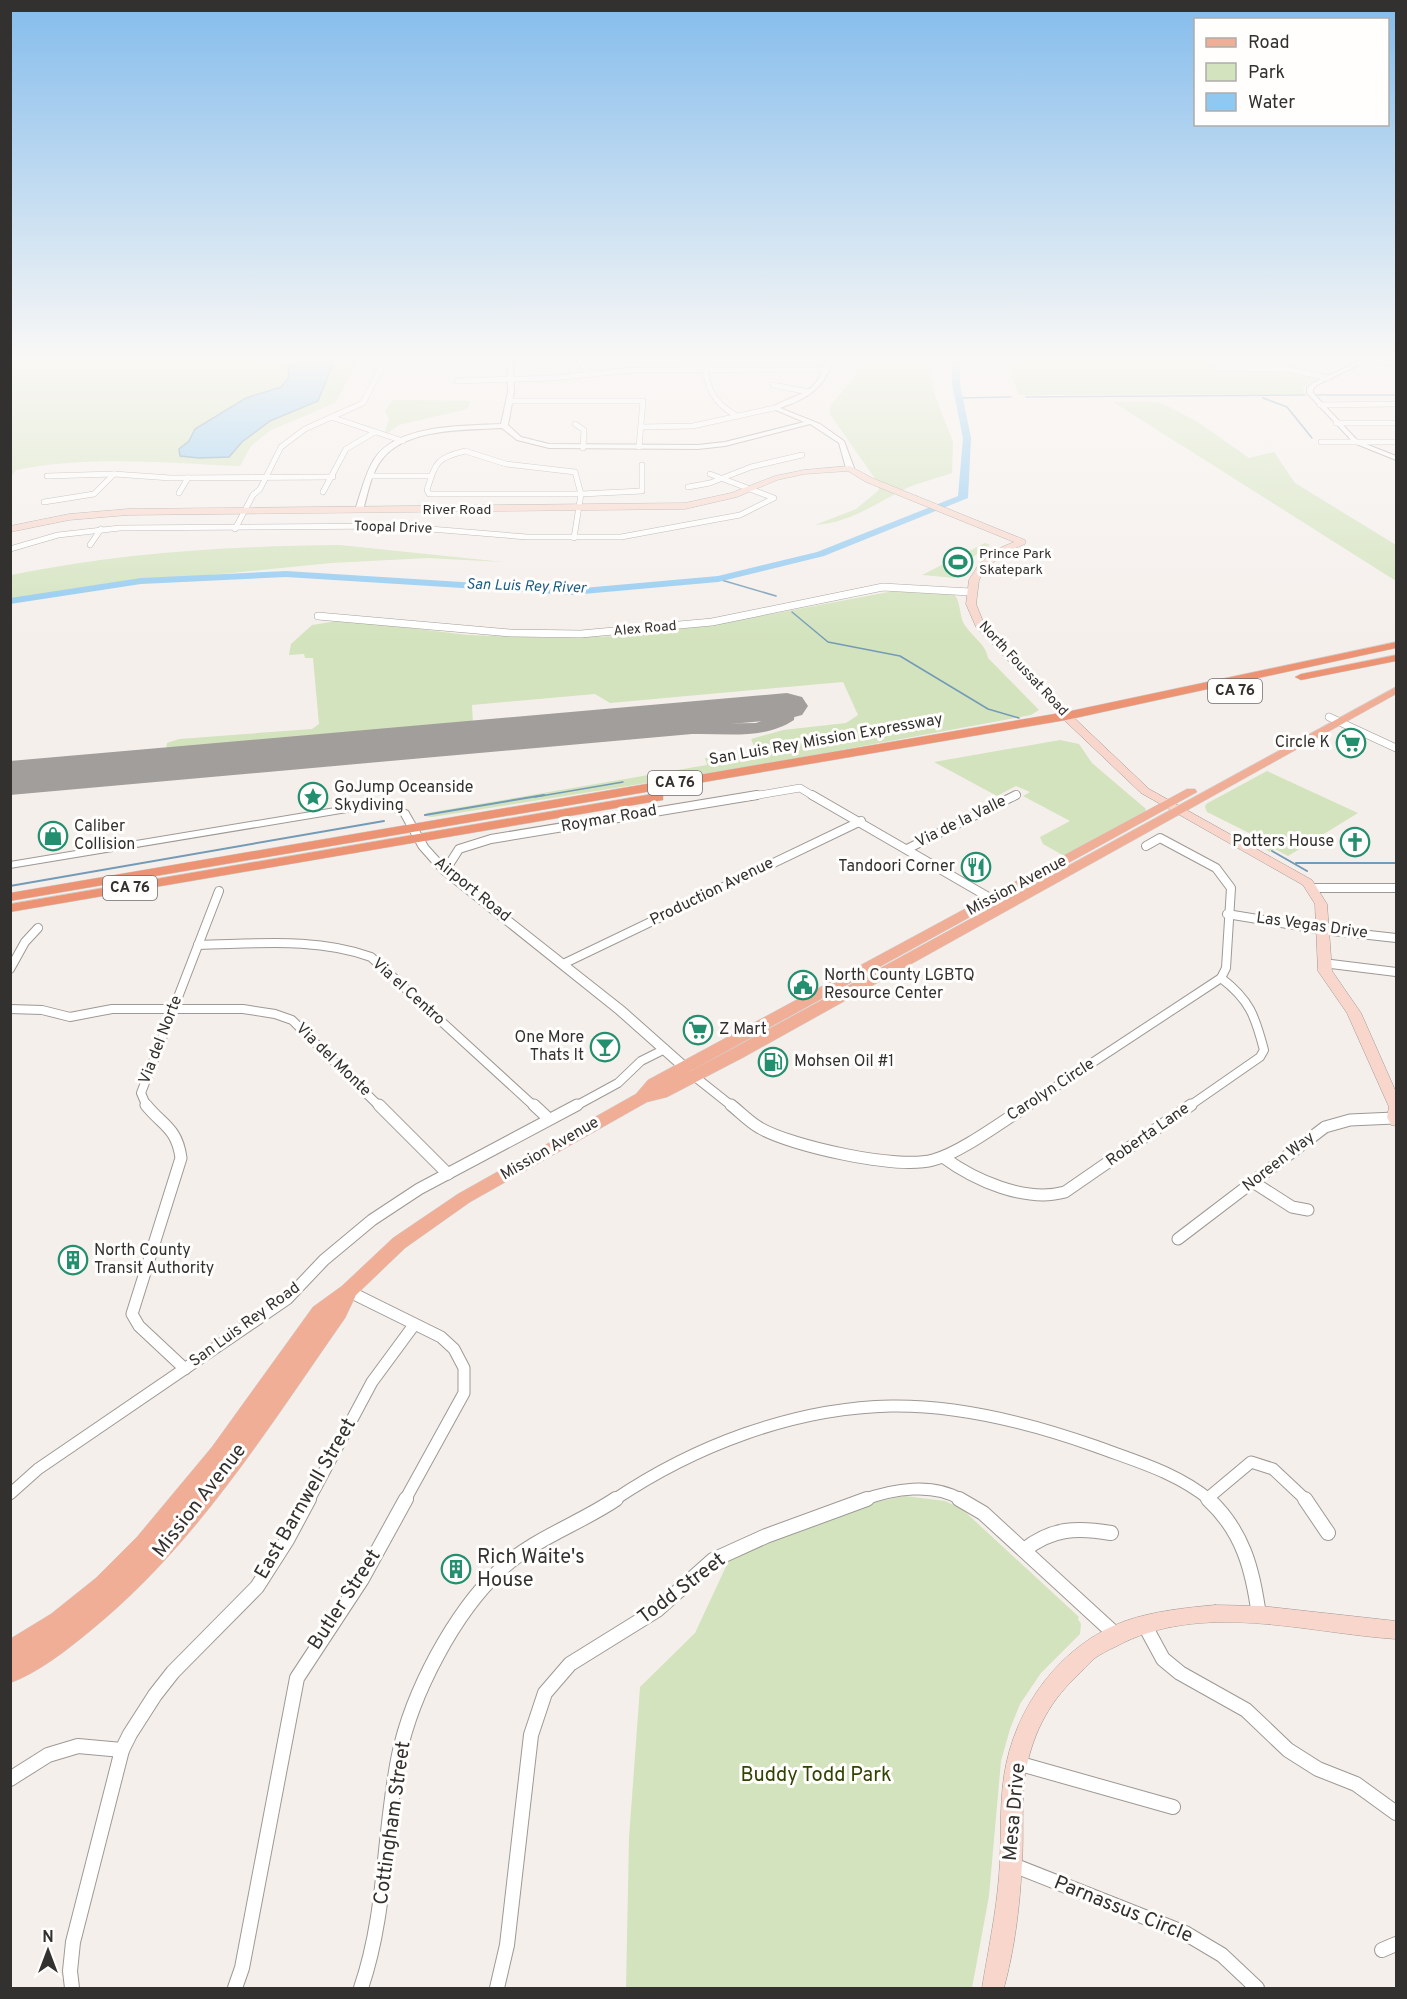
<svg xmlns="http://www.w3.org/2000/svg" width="1407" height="1999" font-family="Overpass,sans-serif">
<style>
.green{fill:#d3e3bd;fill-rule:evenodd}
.water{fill:#8fc9f1;stroke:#739bb7;stroke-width:1.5}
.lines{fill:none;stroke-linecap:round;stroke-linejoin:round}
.stream-far1{stroke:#739bb7;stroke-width:1.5}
.stream{stroke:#739bb7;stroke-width:2}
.river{fill:#8fc9f1;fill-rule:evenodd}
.taxiway{fill:#a29e9b;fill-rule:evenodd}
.runway{fill:#a29e9b;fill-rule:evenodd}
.minor-far4-casing{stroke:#9e9995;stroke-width:6}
.minor-far3-casing{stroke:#9e9995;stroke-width:8}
.minor-far2-casing{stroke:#9e9995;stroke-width:10}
.minor-far1-casing{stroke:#9e9995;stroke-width:13}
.minor-casing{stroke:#9e9995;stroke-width:16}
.tertiary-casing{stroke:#9e9995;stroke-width:2}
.secondary-casing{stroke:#9e9995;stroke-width:1}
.primary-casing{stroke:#cececd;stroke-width:1}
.trunk-casing{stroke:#cececd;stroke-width:1}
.minor-far4{stroke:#fff;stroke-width:5}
.minor-far3{stroke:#fff;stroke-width:7}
.minor-far2{stroke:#fff;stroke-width:8}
.minor-far1{stroke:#fff;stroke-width:11}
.minor{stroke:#fff;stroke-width:14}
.tertiary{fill:#fff;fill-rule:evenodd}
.secondary{fill:#f8d6cb;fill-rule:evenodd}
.primary{fill:#f1ae97;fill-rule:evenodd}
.trunk{fill:#ec9374;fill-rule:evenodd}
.labels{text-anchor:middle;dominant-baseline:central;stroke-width:6;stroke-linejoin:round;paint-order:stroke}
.far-street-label{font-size:14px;fill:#33312f;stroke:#fffefd}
.far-poi-label{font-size:14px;fill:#33312f;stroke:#fffefd;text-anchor:start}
.far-water-label{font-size:15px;font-style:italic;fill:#1a5d83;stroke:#fffefd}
.shield{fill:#fffefd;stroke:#706e6d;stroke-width:1.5}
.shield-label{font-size:15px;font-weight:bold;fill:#33312f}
.street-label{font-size:16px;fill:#33312f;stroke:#fffefd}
.poi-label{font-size:16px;fill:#33312f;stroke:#fffefd;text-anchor:start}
.near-street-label{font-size:20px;fill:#33312f;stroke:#fffefd}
.near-poi-label{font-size:20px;fill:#33312f;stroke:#fffefd;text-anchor:start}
.near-park-label{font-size:20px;fill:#304301;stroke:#fffefd}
</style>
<rect width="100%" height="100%" fill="#f5efeb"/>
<g class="green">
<path d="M11,360H359L335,403L271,430L251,446L240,466C166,463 89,455 16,470L11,477ZM333,362L317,401C285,412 254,426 233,453L179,449L189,441L195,429L269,390L281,387L290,377Z"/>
<path d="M858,360H930L933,391L953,442L952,473C938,478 921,482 907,488C876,503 850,523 815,525L856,509L879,490L876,480L830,414V406L856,376Z"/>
<polygon points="1010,360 1207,360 1223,382 1216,369 1278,370 1319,378 1303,387 1304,394 1019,395 1011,375"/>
<polygon points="393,400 471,401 467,409 399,425 388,433 385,432 389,419 385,411"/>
<polygon points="1113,402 1159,402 1198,422 1249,458 1274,452 1295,483 1396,545 1396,581"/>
<polygon points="985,543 990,545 970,559 955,578 922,575"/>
<path d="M340,545L503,562L428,558L331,563L81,588L11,599V575C119,553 229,546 340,545Z"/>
<path d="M899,590L953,593C961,600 959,615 964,624C972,637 986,644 988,658L1039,710L1031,715L760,765L432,817L425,816L427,813L707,765L705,758L757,753L751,739L783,730L846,723L858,715L843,682L610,703L595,694L472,705L473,724L166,750L167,743L179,739L312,729L319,724L313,658H305L304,654L289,655L291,644L312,625L343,620L468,635L551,638L620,636L718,624Z"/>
<polygon points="1060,740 1079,744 1092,763 1146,809 1145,813 1066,857 1043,844 1040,837 1070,821 1023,796 1030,792 1016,786 997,796 934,762"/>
<polygon points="1267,771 1358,813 1288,856 1275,849 1269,852 1253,835 1207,812 1205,807 1206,804"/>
<polygon points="905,1496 945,1501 962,1509 1079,1617 1078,1619 1081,1624 1080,1634 1041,1673 1020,1704 1010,1729 1001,1761 989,1896 972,1988 626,1988 629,1838 640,1687 695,1633 729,1560 751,1548 872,1503"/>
</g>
<polygon class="water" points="297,362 334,362 318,401 270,421 242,442 229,457 199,458 180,456 179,449 189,441 195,429 246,398 281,387 289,377 288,366"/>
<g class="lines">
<g class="stream-far1">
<polyline points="1317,395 1396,395"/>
<polyline points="1026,397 1305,395"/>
<polyline points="959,398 1011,397"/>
<polyline points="1263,398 1287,407 1312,438"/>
<polyline points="718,579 776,596"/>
<polyline points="792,612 828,642 900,656 988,709 1019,718"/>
<polyline points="535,797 623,782"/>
</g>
<g class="stream">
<polyline points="425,815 544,795"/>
<polyline points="1272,851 1307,871"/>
<polyline points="1296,863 1396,863"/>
<polyline points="10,886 384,821"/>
</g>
<polygon class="river" points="952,360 960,360 960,384 971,438 968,498 824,556 718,582 572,595 286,577 141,584 10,604 10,598 141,578 286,571 572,589 718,576 817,552 958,496 963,438 952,384"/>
<path class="taxiway" d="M787,701L795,706L794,720C764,740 726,733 692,734L10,795V785L692,724L756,723L780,714L779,706Z"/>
<polygon class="runway" points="787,693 802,697 808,706 802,715 787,719 10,788 10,761"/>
<g class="minor-far4-casing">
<g id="minor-far4">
<polyline points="475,360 508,360"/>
<polyline points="579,360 588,374"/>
<path d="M704,360C706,387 713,403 737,416"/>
<polyline points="1217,368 1288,369 1328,378"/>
<polyline points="457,381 553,378 634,370 828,369"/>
<polyline points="773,385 809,392"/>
<polyline points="509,401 643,401 639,447"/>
<polyline points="1320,405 1396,404"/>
<polyline points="331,417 403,441"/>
<polyline points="1336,423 1396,423"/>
<polyline points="575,424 584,430 583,448"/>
<polyline points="641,427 693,426 774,408"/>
<polyline points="1321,442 1396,442"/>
<path d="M465,451L506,464L575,472L581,494H429L427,490C436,462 436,458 465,451Z"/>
<polyline points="47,476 114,474 171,478 333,477"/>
<polyline points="371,476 431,476"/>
<polyline points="688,487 710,483 751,467 802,455"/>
<polyline points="323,492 346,449 375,432"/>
<polyline points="179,493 188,478"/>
<polyline points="581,494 642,491 642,465"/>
<polyline points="44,502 94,494 114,474"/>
<polyline points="235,529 253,495 260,489 281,447 305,429 363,403 385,360"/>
<polyline points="574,538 581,494"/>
<polyline points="90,545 101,529"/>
<polyline points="10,549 58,535 120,528 393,526 527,537 621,537 740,515 774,498 710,474"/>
</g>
</g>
<g class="minor-far3-casing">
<g id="minor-far3">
<polyline points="318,616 511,633 581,634 712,622 883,587 970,592"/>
<polyline points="1329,717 1396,748"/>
<polyline points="747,797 800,788 815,797"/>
<polyline points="1013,797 1016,795"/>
</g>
</g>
<g class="minor-far2-casing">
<g id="minor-far2">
<polyline points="812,795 997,902"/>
<polyline points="907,849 1016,795"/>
<polyline points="445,871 459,849 491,839 757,795"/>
<polyline points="1312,888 1396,888"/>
<polyline points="1227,914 1324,930 1396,938"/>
<path d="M198,945C256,944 316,937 371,957L535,1107"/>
<polyline points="1323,963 1396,972"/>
<polyline points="563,964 861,821"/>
<polyline points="10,969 25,942 38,928"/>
<polyline points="10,1009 42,1010 70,1017 112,1009 243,1009 275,1014 292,1020 380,1107"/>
<polyline points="694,1076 733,1107"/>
<polyline points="147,1107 141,1093 219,891"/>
<polyline points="574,1107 618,1083 641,1061 665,1049"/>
<polyline points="1025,1107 1221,978 1226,968 1231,888 1216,868 1160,838 1146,846"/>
<path d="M1188,1107L1260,1057L1264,1050C1255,1016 1250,1000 1221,978"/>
</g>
</g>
<g class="minor-far1-casing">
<g id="minor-far1">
<path d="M146,1105C163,1126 177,1128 181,1158L132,1314L139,1326L185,1369"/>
<polyline points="379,1105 448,1174"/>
<polyline points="534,1105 549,1119"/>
<path d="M731,1105C740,1112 749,1122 760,1128C791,1146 898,1170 933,1160C960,1153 1003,1121 1028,1105"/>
<path d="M943,1157C974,1180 1025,1203 1065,1192L1191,1105"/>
<polyline points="1253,1182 1292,1207 1308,1210"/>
<polyline points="1178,1239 1325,1127 1350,1120 1394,1118"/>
<polyline points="348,1291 441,1337 454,1349 464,1368 464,1393 405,1500"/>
<polyline points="10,1494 38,1469 287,1299 324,1260 372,1220 419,1189 577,1105"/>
<polyline points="1208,1498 1251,1462 1273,1469 1306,1500"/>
<polyline points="309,1500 372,1382 414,1325"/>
<path d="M614,1500C694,1446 793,1408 891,1406C960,1405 1030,1423 1095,1446C1135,1461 1176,1472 1210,1500"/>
<path d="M863,1500C893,1489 933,1482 962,1500"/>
</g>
</g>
<g class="minor-casing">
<g id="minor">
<polyline points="959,1499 983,1513 1115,1634"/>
<path d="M1208,1499C1243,1531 1253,1570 1259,1616"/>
<polyline points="1305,1499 1328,1533"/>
<path d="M1024,1550C1052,1528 1077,1527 1111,1533"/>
<polyline points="1144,1624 1163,1659 1180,1673 1246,1710 1288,1750 1318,1769 1356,1784 1396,1813"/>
<polyline points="1017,1763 1173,1807"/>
<polyline points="10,1779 48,1755 78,1746 122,1750"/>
<polyline points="1013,1865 1185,1933 1222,1955 1257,1988"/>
<polyline points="1382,1950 1396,1944"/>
<polyline points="72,1988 70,1971 73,1942 122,1750 130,1734 155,1695 173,1672 257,1587 287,1540 309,1499"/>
<polyline points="235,1988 242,1968 297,1678 362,1579 406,1499"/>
<path d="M361,1988C387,1912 383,1833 399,1755C412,1693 454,1613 500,1570C533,1539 579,1524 616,1499"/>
<polyline points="497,1988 507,1945 531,1735 545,1693 570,1664 657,1610 713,1560 766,1536 867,1499"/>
</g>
</g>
<g class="tertiary-casing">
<g id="tertiary">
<path d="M507,360H513L514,392L508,425L521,437L549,444L698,445L725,442L804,422L771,408C798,391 816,398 826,360H832C826,388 806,399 780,408L820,424L844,441L854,468L850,470L846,468L839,443L810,424L725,446L698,449L549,448L517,440L502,428C467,430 407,428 383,458C371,472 368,493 363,510L356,512L355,510C361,493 365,473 375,458C398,424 464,426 501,424L508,392Z"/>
<polygon points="1361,360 1369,360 1317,385 1313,389 1313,393 1358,441 1396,456 1396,460 1354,443 1307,393 1307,388 1313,383"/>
<polygon points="1370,360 1381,360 1396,363 1396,367"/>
<polygon points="365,803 392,804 408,811 428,846 449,869 624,1007 695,1070 697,1073 695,1076 687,1076 616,1013 441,873 419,848 401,815 391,810 365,809 10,868 10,862"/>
</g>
</g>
<g class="secondary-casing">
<g id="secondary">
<polygon points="850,466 872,478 1025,540 1025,544 1008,551 986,568 979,580 976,604 984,624 1070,714 1149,789 1312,880 1327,904 1332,971 1361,1013 1396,1092 1396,1126 1391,1125 1387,1117 1389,1107 1347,1013 1318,971 1315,904 1303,885 1141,793 1062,718 976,627 966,604 969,580 979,564 1002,547 1014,542 866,482 848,471 804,474 777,480 737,497 685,509 128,515 69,520 10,532 10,526 69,514 128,509 685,503 731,493 775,476 804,470"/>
<path d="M1215,1605L1261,1606L1396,1621V1639C1305,1633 1201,1600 1115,1647C1108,1650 1101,1654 1095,1658C1088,1664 1082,1671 1076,1677C1047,1704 1031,1738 1025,1776C1021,1805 1024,1834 1022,1863C1020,1905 1015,1947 1004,1988H982C988,1951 996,1914 999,1876C1002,1843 999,1809 1004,1776C1014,1708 1060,1645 1125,1621C1154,1611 1184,1608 1215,1605Z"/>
</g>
</g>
<g class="primary-casing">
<path id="primary" d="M1396,687V694L744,1057L667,1097L647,1102L470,1202L405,1248L356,1295L345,1318C268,1428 196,1545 90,1631C67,1650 39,1672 10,1683V1639L51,1614L96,1578L137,1537L212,1447L313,1307L342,1286L393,1238L458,1194L636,1094L648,1080L1187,789H1195L1197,792L685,1074L732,1049Z"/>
</g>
<g class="trunk-casing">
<g id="trunk">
<polygon points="1396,642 1396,648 1066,720 10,901 10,893 1066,712"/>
<polygon points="1396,655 1396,661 1301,680 1295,677 1301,674"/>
<polygon points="658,793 663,794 663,800 10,912 10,904"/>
</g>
</g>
<use href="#minor-far4" class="minor-far4"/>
<use href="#minor-far3" class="minor-far3"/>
<use href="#minor-far2" class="minor-far2"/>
<use href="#minor-far1" class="minor-far1"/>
<use href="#minor" class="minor"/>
<use href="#tertiary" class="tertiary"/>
<use href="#secondary" class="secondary"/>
<use href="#primary" class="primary"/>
<use href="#trunk" class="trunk"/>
</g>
<linearGradient id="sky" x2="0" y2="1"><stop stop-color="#84bcec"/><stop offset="0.56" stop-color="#faf8f6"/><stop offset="1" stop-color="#faf8f6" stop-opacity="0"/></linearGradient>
<rect width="1407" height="640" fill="url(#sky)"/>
<defs>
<g id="stadium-ring" transform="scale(1.5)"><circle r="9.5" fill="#fffefd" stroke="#248f6e" stroke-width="1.5"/><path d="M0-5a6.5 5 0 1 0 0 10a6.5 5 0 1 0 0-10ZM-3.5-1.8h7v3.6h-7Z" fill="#248f6e"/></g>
<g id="supermarket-ring" transform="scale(1.5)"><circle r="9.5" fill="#fffefd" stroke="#248f6e" stroke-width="1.5"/><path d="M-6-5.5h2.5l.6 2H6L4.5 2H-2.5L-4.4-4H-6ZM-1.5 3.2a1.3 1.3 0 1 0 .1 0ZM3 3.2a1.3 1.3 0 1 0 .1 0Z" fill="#248f6e"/></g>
<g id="sight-ring" transform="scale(1.5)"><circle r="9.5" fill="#fffefd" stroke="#248f6e" stroke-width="1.5"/><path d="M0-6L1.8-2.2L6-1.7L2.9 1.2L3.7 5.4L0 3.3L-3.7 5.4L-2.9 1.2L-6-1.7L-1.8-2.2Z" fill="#248f6e"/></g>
<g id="shop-ring" transform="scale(1.5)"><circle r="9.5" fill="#fffefd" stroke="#248f6e" stroke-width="1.5"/><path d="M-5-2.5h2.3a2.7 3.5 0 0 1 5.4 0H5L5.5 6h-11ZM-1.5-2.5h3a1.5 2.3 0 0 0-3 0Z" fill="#248f6e"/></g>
<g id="church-ring" transform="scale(1.5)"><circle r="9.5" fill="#fffefd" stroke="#248f6e" stroke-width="1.5"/><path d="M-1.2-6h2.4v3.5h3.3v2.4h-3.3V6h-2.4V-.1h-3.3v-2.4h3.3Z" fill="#248f6e"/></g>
<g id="restaurant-ring" transform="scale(1.5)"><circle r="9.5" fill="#fffefd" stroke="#248f6e" stroke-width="1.5"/><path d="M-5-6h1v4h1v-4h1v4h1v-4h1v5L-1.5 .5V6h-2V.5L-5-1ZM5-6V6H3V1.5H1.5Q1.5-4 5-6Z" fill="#248f6e"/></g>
<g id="civic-ring" transform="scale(1.5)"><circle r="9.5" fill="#fffefd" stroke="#248f6e" stroke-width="1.5"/><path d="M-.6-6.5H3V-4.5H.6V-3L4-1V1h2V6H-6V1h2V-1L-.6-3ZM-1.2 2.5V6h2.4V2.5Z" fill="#248f6e"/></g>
<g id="bar-ring" transform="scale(1.5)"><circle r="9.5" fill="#fffefd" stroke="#248f6e" stroke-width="1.5"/><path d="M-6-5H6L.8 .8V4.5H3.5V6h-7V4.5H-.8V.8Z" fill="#248f6e"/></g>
<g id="fuel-ring" transform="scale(1.5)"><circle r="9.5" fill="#fffefd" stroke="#248f6e" stroke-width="1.5"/><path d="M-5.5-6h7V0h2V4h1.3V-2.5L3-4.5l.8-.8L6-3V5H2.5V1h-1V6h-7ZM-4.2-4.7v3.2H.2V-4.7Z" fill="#248f6e"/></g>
<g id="building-ring" transform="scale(1.5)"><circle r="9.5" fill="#fffefd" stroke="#248f6e" stroke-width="1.5"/><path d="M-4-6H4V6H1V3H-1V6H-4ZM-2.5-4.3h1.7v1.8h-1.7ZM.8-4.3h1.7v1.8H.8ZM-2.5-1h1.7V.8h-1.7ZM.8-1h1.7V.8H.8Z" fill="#248f6e"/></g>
</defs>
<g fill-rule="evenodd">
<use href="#stadium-ring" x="958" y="562"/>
<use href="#supermarket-ring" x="1351" y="743"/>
<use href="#sight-ring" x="313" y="797"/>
<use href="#shop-ring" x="53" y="836"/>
<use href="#church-ring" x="1355" y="842"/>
<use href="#restaurant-ring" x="976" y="867"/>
<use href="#civic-ring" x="803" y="985"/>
<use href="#supermarket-ring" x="698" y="1030"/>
<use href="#bar-ring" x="605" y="1047"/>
<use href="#fuel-ring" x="773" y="1062"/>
<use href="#building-ring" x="73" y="1260"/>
<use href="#building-ring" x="456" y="1569"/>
</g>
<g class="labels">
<g class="far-street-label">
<text x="457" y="510">River Road</text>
<text transform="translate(393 528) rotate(2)">Toopal Drive</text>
<text transform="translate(645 629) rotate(-5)">Alex Road</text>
<text transform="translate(1023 669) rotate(47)">North Foussat Road</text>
</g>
<g class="far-poi-label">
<text x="979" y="554">Prince Park<tspan x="979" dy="16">Skatepark</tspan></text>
</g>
<g class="far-water-label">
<text transform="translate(526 587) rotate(2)">San Luis Rey River</text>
</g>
<g class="shield">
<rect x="1208" y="679" width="54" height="24" rx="4.5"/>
<rect x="648" y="771" width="54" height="24" rx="4.5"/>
<rect x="103" y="876" width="54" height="24" rx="4.5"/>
</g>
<g class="shield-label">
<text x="1235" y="691">CA 76</text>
<text x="675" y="783">CA 76</text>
<text x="130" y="888">CA 76</text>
</g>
<g class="street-label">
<text transform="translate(826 740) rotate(-10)">San Luis Rey Mission Expressway</text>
<text transform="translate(609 819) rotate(-10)">Roymar Road</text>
<text transform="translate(961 822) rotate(-26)">Via de la Valle</text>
<text transform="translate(1017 886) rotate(-28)">Mission Avenue</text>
<text transform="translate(472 890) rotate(39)">Airport Road</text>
<text transform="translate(712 892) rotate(-26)">Production Avenue</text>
<text transform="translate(1312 926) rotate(8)">Las Vegas Drive</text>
<text transform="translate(408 992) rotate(42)">Via el Centro</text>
<text transform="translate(161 1040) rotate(-69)">Via del Norte</text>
<text transform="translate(333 1060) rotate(44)">Via del Monte</text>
<text transform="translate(1051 1090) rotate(-33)">Carolyn Circle</text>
<text transform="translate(1148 1135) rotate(-35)">Roberta Lane</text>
<text transform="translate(550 1149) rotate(-30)">Mission Avenue</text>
<text transform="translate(1279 1162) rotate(-38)">Noreen Way</text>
<text transform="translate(245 1325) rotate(-36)">San Luis Rey Road</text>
</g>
<g class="poi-label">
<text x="1330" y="743" text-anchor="end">Circle K</text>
<text x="334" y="788">GoJump Oceanside<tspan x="334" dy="18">Skydiving</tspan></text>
<text x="74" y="827">Caliber<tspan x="74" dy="18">Collision</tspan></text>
<text x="1334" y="842" text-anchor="end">Potters House</text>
<text x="955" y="867" text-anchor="end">Tandoori Corner</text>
<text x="824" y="976">North County LGBTQ<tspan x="824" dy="18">Resource Center</tspan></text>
<text x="719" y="1030">Z Mart</text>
<text x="584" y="1038" text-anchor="end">One More<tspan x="584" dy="18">Thats It</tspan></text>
<text x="794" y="1062">Mohsen Oil #1</text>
<text x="94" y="1251">North County<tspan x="94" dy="18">Transit Authority</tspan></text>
</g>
<g class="near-street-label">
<text transform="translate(306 1499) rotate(-60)">East Barnwell Street</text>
<text transform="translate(200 1501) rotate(-52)">Mission Avenue</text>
<text transform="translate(682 1589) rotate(-37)">Todd Street</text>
<text transform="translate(345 1600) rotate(-57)">Butler Street</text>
<text transform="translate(1015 1812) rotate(-85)">Mesa Drive</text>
<text transform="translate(393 1823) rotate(-82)">Cottingham Street</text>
<text transform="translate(1123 1910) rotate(22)">Parnassus Circle</text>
</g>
<g class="near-poi-label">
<text x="477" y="1558">Rich Waite's<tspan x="477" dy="23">House</tspan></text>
</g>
<g class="near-park-label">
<text x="816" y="1776">Buddy Todd Park</text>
</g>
</g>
<rect width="1407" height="1999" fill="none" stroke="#33312f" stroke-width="24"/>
<rect x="1194" y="18" width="195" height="108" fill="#fffefd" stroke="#adacab" stroke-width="1.5"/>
<rect x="1206" y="38" width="30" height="9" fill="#f1ae97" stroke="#adacab" stroke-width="1.5"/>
<text x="1248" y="48" font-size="18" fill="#33312f">Road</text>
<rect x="1206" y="63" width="30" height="18" fill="#d3e3bd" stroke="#adacab" stroke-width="1.5"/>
<text x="1248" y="78" font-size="18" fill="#33312f">Park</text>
<rect x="1206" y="93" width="30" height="18" fill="#8fc9f1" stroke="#adacab" stroke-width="1.5"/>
<text x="1248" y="108" font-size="18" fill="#33312f">Water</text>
<g transform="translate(48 1951)" stroke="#fffefd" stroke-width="4.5" paint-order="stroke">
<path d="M0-4.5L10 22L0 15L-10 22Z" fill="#33312f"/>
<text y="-9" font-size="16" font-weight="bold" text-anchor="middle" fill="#33312f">N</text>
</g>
</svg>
